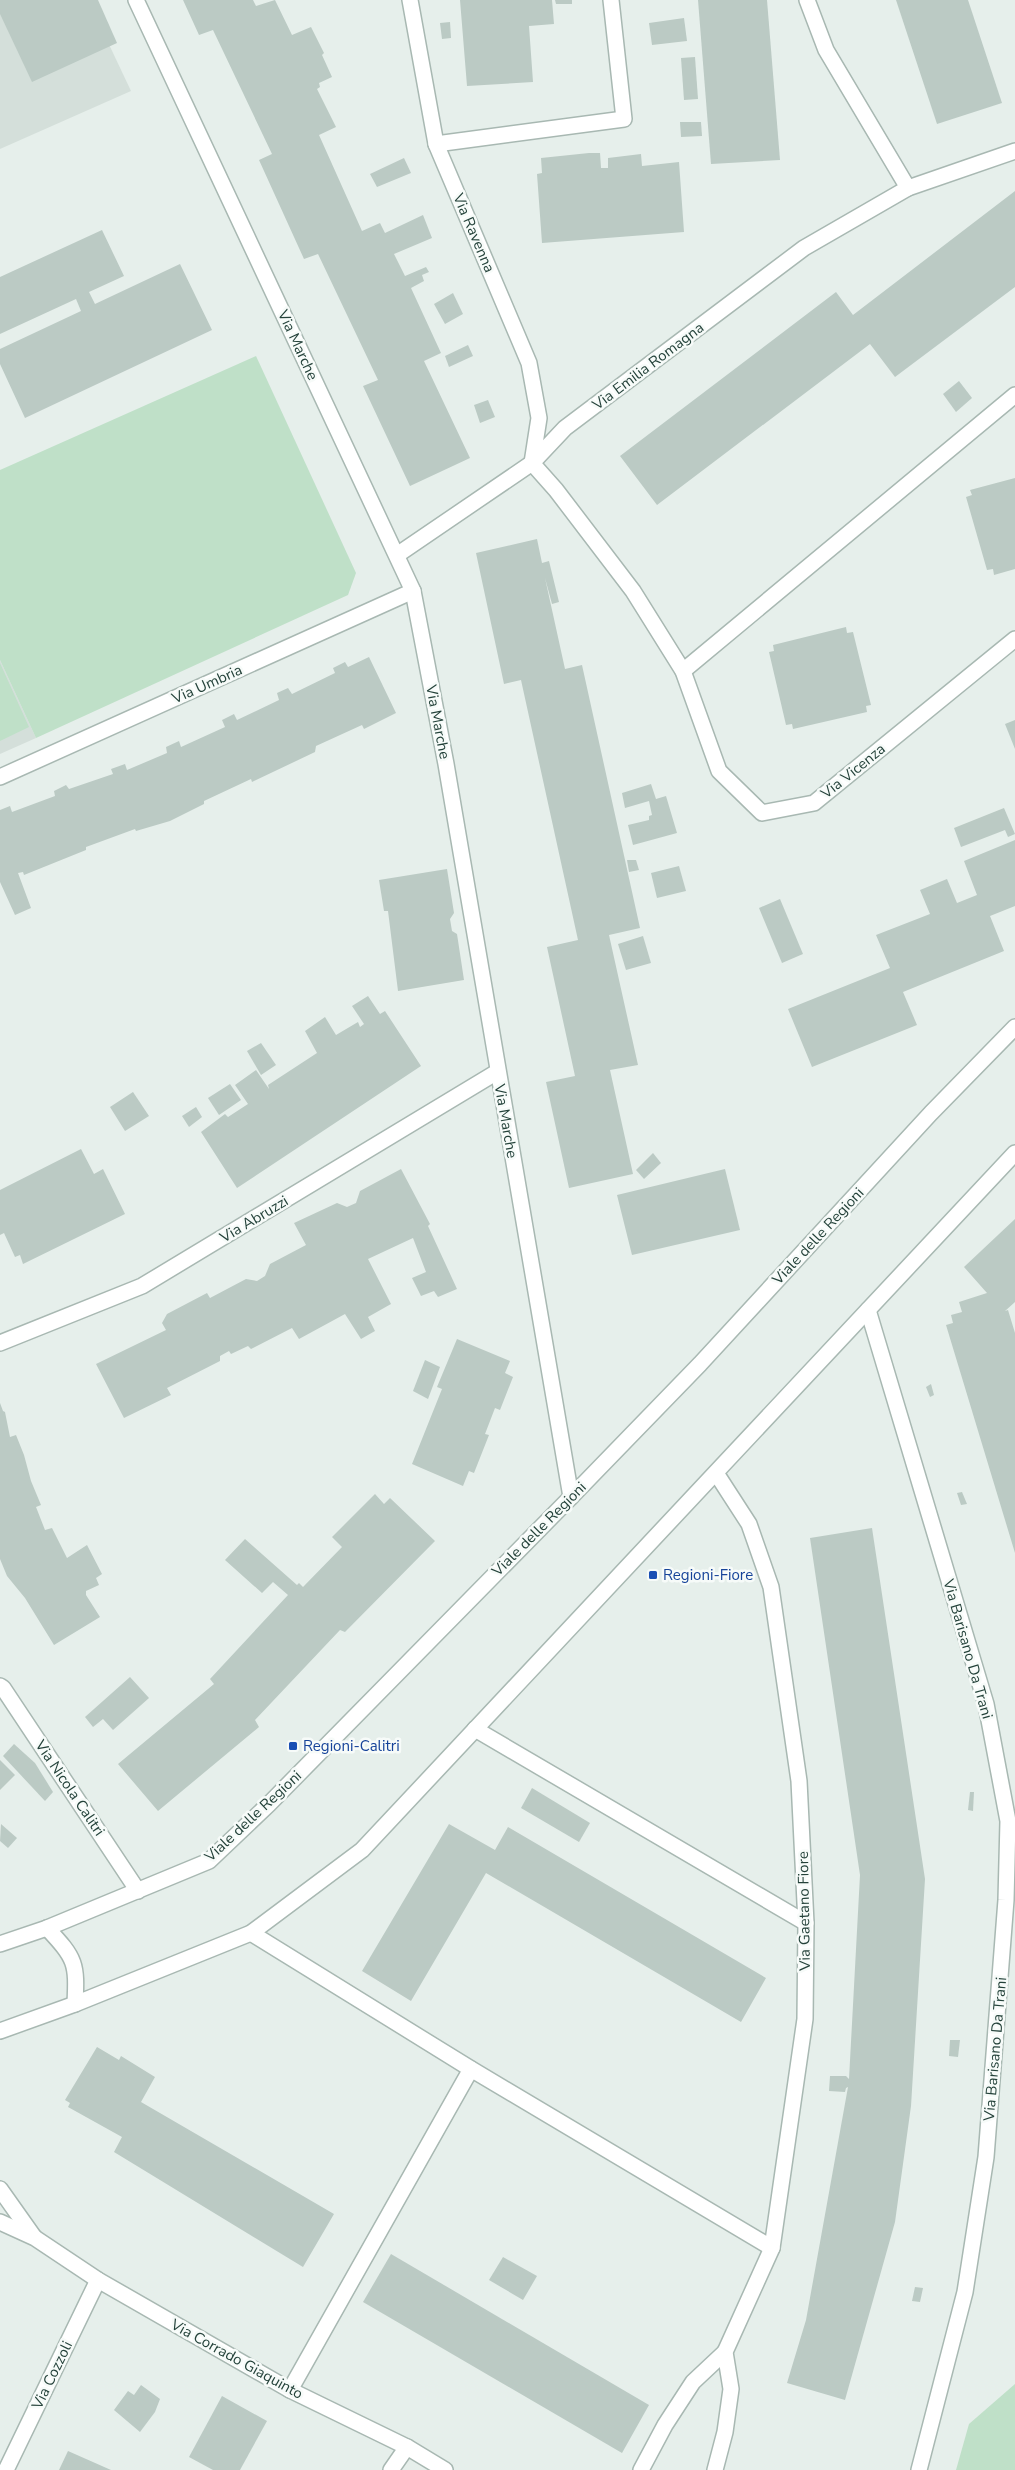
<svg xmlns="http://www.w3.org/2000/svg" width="1015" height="2470" font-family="'Nunito Sans',sans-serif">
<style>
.built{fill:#d4dfda}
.green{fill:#bfe0c8}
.building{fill:#bbcac4}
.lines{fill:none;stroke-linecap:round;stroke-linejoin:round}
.minor-casing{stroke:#a8b8b2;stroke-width:18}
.tertiary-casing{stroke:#a8b8b2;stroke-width:18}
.minor{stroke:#fff;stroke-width:15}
.tertiary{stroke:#fff;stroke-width:15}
.transit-dot{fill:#1a4fb4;stroke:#f7fbf9;stroke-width:2}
.labels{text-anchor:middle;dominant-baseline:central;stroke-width:5;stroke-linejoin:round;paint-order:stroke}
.street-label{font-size:15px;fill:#24423a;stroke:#f7fbf9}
.transit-label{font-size:15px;fill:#164399;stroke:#f7fbf9;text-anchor:start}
</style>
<rect width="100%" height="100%" fill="#e6efeb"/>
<g class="built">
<polygon points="0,0 88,0 131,91 0,149"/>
<polygon points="0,660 36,738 0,754"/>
</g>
<g class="green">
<polygon points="256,356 356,573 348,595 36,738 0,660 0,470"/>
<polygon points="0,663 29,727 0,741"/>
<polygon points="1015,2384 1015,2470 956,2470 969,2424"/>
</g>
<g class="building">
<polygon points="0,0 98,0 117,43 32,82 0,14"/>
<polygon points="183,0 253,0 256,6 275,0 292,35 311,27 324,53 322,55 332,77 319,83 320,87 317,89 336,127 319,135 362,231 380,223 385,233 423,215 432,238 394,254 405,276 426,267 429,272 422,275 424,281 411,288 441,353 424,361 470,458 410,486 363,386 378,380 318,254 304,259 259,160 272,154 213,30 199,35"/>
<polygon points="460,0 552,0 554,24 529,26 533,82 467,86"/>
<polygon points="555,0 572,0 572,4 556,4"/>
<polygon points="698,0 767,0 780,160 711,164"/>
<polygon points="896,0 968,0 1002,103 937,124"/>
<polygon points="684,18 687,41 652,45 649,23"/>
<polygon points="450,22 451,38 442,39 440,23"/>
<polygon points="695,57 698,99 684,100 681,58"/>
<polygon points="680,122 701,122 702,136 681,137"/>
<polygon points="589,153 600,153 601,168 608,168 608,158 641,154 642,166 679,162 684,232 542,243 537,174 542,173 541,158"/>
<polygon points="404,158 411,173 377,187 370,174"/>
<polygon points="1015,191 1015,287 895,377 870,344 657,505 620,456 836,292 853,315"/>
<polygon points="102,230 124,276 89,292 95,304 180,264 212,330 25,418 0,364 0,349 81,311 76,299 0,334 0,277"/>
<polygon points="453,293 463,314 445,324 434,304"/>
<polygon points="468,345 473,356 449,367 445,356"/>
<polygon points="959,381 972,398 956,412 943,394"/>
<polygon points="488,400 495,417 480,423 474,405"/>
<polygon points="1015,478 1015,569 994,575 993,569 987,570 966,497 972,495 970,490"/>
<polygon points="537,539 542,563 549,561 559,602 552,604 545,578 565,669 582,665 640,928 609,935 638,1065 610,1070 633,1174 569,1188 546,1082 575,1076 547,947 578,940 521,680 504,684 476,553"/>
<polygon points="846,627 847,633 853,632 871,705 866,706 867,712 793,729 792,724 786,725 769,652 774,651 773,645"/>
<polygon points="369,657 396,713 364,729 362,725 316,746 315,752 252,782 251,779 204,801 204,804 170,821 136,831 135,829 86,847 86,850 24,875 23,872 18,873 31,908 15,915 0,882 0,810 10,806 12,812 55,796 54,791 66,785 69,789 113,774 111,769 125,764 127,770 167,753 166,747 179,741 181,747 225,727 222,720 234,714 237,720 279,700 277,693 288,688 292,694 335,673 333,668 345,662 348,667"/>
<polygon points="1015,720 1015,749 1005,724"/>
<polygon points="651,784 656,799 666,796 677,833 633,845 628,825 649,820 649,816 652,815 649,801 625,808 622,793"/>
<polygon points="1004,808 1015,834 1008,837 1005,830 961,847 954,828"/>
<polygon points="1015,840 1015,906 990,916 1004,951 903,992 917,1025 812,1067 788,1009 890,968 876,935 930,914 920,890 947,879 957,903 977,895 964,861"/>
<polygon points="627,860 636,860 639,870 629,872"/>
<polygon points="679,866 686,891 657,898 651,873"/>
<polygon points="447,869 454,913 450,919 452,931 457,934 464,980 398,991 388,911 384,911 379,880"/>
<polygon points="780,899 803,954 782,963 759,908"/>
<polygon points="643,936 651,963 626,970 618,944"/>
<polygon points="368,996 380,1014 385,1011 421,1066 237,1188 201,1132 225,1114 228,1117 248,1104 235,1085 256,1070 269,1089 268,1085 317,1053 305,1031 325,1017 336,1035 358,1022 360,1027 364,1024 352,1006"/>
<polygon points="261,1043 276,1065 261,1075 247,1051"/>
<polygon points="230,1084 241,1100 219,1115 208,1098"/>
<polygon points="133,1092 149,1116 125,1131 110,1107"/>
<polygon points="196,1107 202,1117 189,1127 182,1116"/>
<polygon points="81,1149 94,1174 103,1169 125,1214 23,1264 20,1255 15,1257 4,1233 0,1235 0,1190"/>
<polygon points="653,1153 661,1163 644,1179 636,1170"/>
<polygon points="401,1169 430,1224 428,1226 457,1289 438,1297 434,1291 421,1296 412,1278 426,1272 413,1238 368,1259 391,1304 368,1317 375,1331 361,1339 345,1314 299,1339 292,1328 251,1349 248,1346 231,1354 229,1351 220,1356 220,1361 167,1388 171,1395 124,1418 96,1364 166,1330 162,1323 167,1314 207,1293 210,1298 246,1279 257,1281 265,1276 270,1264 306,1245 294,1223 337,1203 347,1207 356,1203 360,1191"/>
<polygon points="725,1169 740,1230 632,1255 617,1195"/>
<polygon points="1015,1219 1015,1302 1005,1311 1008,1310 1015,1333 1015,1553 946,1325 953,1323 951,1315 962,1312 959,1302 987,1293 964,1267"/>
<polygon points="457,1339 510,1361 505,1373 513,1377 500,1410 495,1408 485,1434 489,1435 474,1473 469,1471 463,1486 412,1464 442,1389 437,1387"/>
<polygon points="425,1360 440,1367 428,1399 413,1391"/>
<polygon points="931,1384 934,1395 930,1397 926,1387"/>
<polygon points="0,1403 3,1411 5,1412 10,1437 16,1435 24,1455 31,1481 41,1505 36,1507 45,1530 52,1528 67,1558 87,1545 102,1574 96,1578 99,1585 86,1591 86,1595 100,1617 54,1645 25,1598 7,1576 0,1559"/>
<polygon points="962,1492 967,1504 961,1505 957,1493"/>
<polygon points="375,1494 384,1504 390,1498 435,1541 345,1632 340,1630 255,1720 259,1727 158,1811 118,1764 214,1684 210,1679 288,1595 273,1582 262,1593 225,1560 245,1539 297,1585 299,1583 303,1587 342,1547 332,1537"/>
<polygon points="872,1528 925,1879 911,2106 895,2222 845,2400 787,2383 806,2320 848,2087 846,2088 845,2092 829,2091 830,2076 846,2076 849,2079 860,1875 810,1538"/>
<polygon points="130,1677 149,1698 113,1730 103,1719 93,1727 85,1717"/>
<polygon points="14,1744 35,1763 53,1792 45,1801 3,1756"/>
<polygon points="0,1760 15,1775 0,1790"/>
<polygon points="532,1788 590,1823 579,1842 521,1808"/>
<polygon points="970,1792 974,1792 973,1811 968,1810"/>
<polygon points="1,1824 17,1838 8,1848 0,1841"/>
<polygon points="449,1824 495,1850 508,1827 766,1978 741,2022 486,1873 411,2001 362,1971"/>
<polygon points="950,2040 960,2040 958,2057 949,2056"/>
<polygon points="97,2047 119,2060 121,2056 155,2077 141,2102 334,2214 303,2267 114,2152 122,2137 68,2107 70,2103 65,2100"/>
<polygon points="391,2254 649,2405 622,2453 363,2302"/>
<polygon points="503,2257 537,2276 523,2300 489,2280"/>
<polygon points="915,2287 923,2288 920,2302 912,2301"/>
<polygon points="141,2385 160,2399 155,2412 140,2432 114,2410 128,2391 134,2395"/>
<polygon points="222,2396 267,2421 240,2470 213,2470 189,2457"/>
<polygon points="68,2451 111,2470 59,2470"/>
</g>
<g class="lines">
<g class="minor-casing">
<g id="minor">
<polyline points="136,0 413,591 446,764 571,1497"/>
<polyline points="410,0 436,144 529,363 539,418 532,463 556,490 633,591 683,671 719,771 762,813 814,803 1015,639"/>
<polyline points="807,0 826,50 908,188"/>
<polyline points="436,144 624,119 611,0"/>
<polyline points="397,555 532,463 565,428 804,248 908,188 1015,151"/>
<polyline points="683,671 1015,395"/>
<polyline points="0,777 413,591"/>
<polyline points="868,1310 986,1704 1008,1821 1006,1900 986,2157 965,2292 919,2470"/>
<polyline points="0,1343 142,1286 497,1072"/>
<polyline points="0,1686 3,1688 138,1891"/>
<polyline points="475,1729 806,1923"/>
<path d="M47,1928C76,1959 77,1963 75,2004"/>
<polyline points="251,1933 471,2069 772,2248"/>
<polyline points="0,2189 34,2237"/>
<polyline points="0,2222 35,2238 98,2280 290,2390 407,2447 445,2470"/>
<polyline points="290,2390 471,2069"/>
<polyline points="6,2470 98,2280"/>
<polyline points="391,2470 407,2447"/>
<polyline points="641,2470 665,2425 693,2382 725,2352"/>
<polyline points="715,2470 725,2432 731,2389 725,2352 772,2248 805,2019 806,1923 799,1781 771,1587 749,1524 716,1473"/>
</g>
</g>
<g class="tertiary-casing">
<g id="tertiary">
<polyline points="0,1944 47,1928 209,1861 269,1804 571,1497 700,1364 931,1113 1015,1027"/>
<polyline points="0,2031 75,2004 251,1933 362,1850 1015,1153"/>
</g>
</g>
<use href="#minor" class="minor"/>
<use href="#tertiary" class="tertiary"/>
</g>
<g class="transit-dot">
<rect x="648" y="1570" width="10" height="10" rx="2.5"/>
<rect x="288" y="1741" width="10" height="10" rx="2.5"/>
</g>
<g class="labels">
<g class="street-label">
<text transform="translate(474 233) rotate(67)">Via Ravenna</text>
<text transform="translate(298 345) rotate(65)">Via Marche</text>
<text transform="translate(648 366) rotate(-37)">Via Emilia Romagna</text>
<text transform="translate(207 684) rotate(-24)">Via Umbria</text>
<text transform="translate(438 722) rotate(79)">Via Marche</text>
<text transform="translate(853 771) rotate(-39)">Via Vicenza</text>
<text transform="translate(506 1121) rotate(80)">Via Marche</text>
<text transform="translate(254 1219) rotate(-31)">Via Abruzzi</text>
<text transform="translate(818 1236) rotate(-47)">Viale delle Regioni</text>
<text transform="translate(539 1529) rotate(-45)">Viale delle Regioni</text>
<text transform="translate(968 1649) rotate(74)">Via Barisano Da Trani</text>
<text transform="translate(70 1788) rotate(56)">Via Nicola Calitri</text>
<text transform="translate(253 1816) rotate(-43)">Viale delle Regioni</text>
<text transform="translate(804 1911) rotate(-91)">Via Gaetano Fiore</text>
<text transform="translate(995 2049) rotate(-85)">Via Barisano Da Trani</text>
<text transform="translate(237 2359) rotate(29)">Via Corrado Giaquinto</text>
<text transform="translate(52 2375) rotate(-64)">Via Cozzoli</text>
</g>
<g class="transit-label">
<text x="663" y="1575">Regioni-Fiore</text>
<text x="303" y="1746">Regioni-Calitri</text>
</g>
</g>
</svg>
